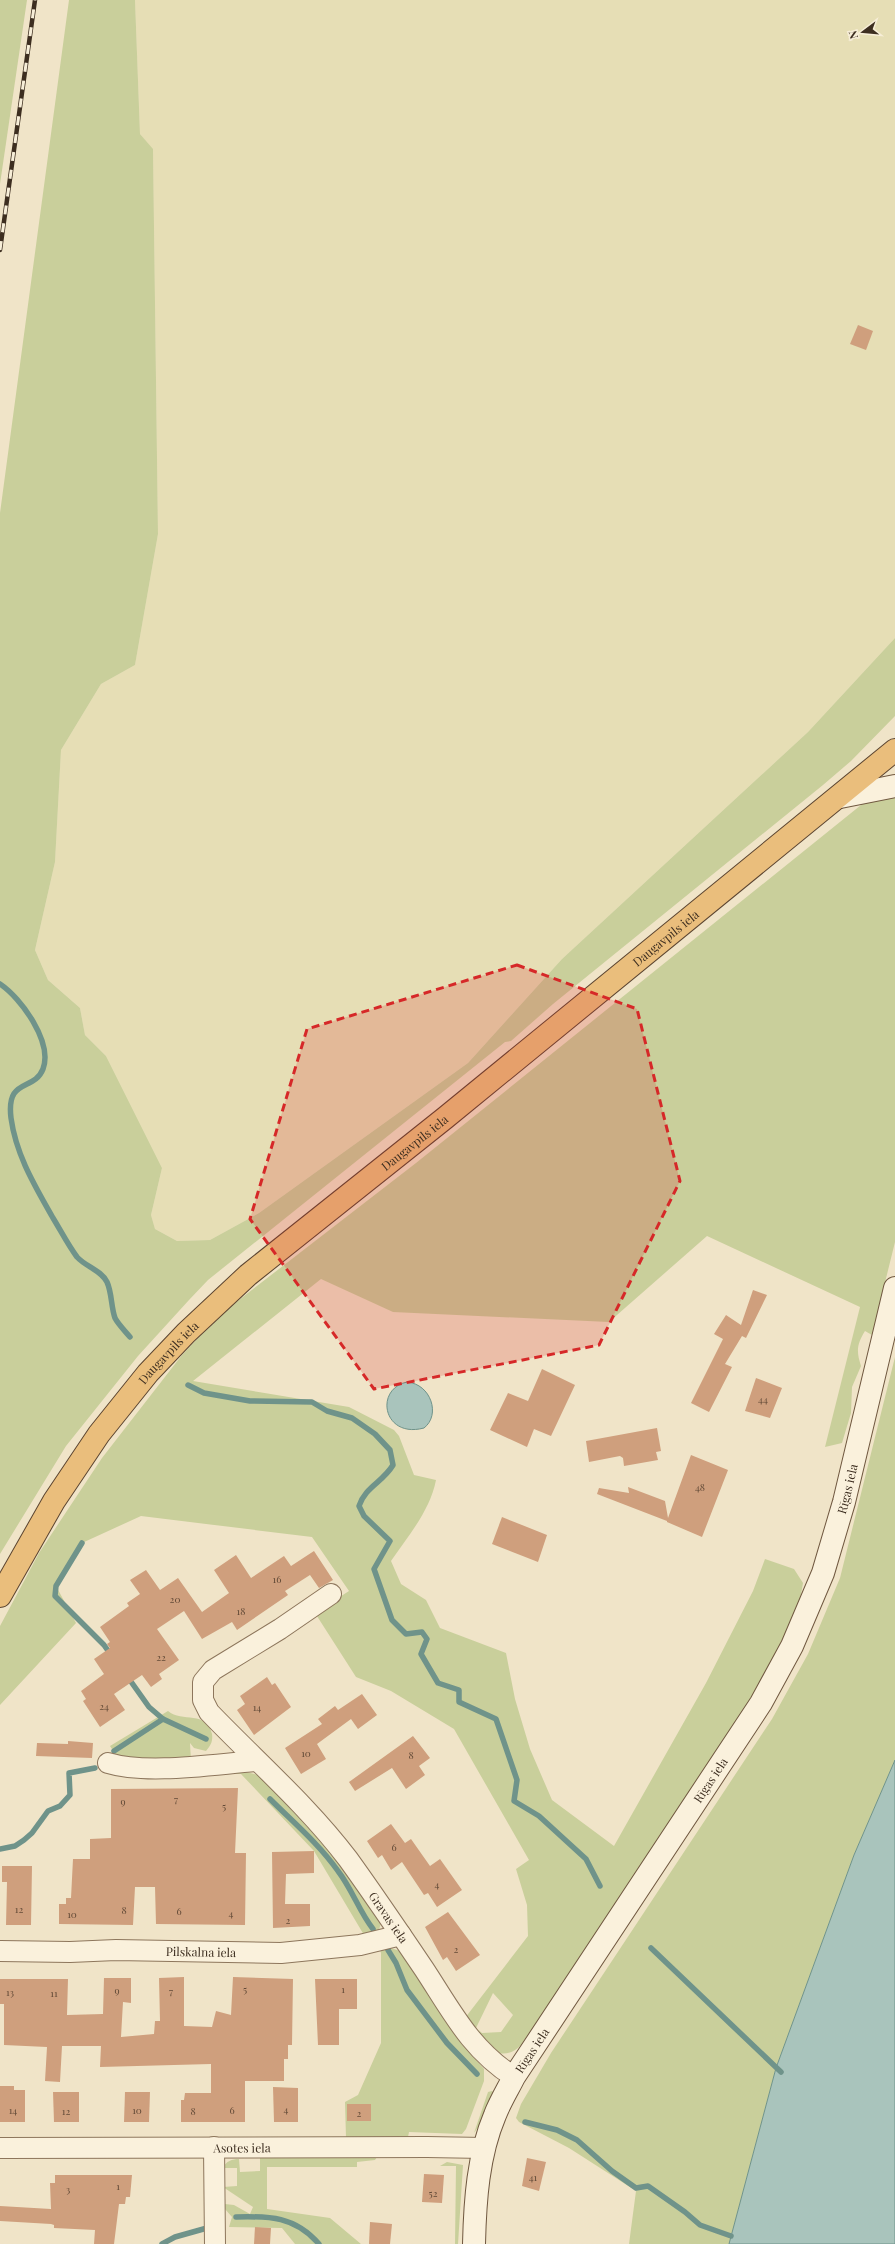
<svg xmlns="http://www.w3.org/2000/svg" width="895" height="2244" font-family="'Playfair Display',serif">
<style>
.farmland{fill:#e6deb5}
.green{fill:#c9cf9b;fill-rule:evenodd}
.water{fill:#a9c4bc;stroke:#6f938a}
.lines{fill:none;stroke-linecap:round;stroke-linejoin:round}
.stream{stroke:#6f938a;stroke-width:5.5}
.building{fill:#cf9f7d}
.minor-casing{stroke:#8d765c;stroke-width:22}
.secondary-casing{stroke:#6f573f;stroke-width:24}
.trunk-casing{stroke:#5b4430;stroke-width:24}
.minor{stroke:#faf1dc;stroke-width:20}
.secondary{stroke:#faf1dc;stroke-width:22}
.trunk{stroke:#eabe7c;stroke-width:22}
.rail-casing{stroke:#3d2e20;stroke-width:4.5}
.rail{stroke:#f7eed8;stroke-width:3;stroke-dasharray:9;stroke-linecap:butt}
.marked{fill:#d62828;fill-opacity:0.2;stroke:#d62828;stroke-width:3;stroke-dasharray:8 5;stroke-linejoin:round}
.labels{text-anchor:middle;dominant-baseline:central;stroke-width:4;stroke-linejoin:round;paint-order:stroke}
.number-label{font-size:10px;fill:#624a37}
.street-label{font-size:12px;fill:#3d2e20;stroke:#f7eed8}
</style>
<rect width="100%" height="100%" fill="#f0e4c8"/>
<polygon class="farmland" points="135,0 895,0 895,638 808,732 562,959 468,1063 259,1213 210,1240 177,1241 155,1229 151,1215 162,1168 106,1056 85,1035 80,1008 48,980 35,950 55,862 61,750 101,684 135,665 158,534 153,150 140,134"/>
<g class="green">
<polygon points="0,0 27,0 0,184"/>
<polygon points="69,0 135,0 140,134 153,149 158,534 135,665 101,684 61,750 55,862 35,950 48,980 80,1008 85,1035 106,1056 162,1168 151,1215 155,1229 177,1241 210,1240 259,1213 468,1063 562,959 808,732 895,638 895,716 851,761 823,785 553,1004 511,1041 505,1042 208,1280 189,1300 138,1356 66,1446 0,1554 0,513"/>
<path d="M895,791V1242L872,1335L865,1331C857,1344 856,1351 861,1366L852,1387L851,1413L842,1443L825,1447L860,1307L707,1236L609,1322L393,1312L321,1279L193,1381L349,1407L394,1430L399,1436L414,1475L436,1480C430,1511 408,1536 391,1561L401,1584L426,1600L440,1628L506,1653L515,1699L530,1749L552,1800L614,1846L706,1683L753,1591L765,1559L794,1569L803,1583L800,1600L772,1663L721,1747L521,2045C513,2054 504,2055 493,2052L465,2018L528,1936L527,1905L516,1869L529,1860L454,1729L391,1691L356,1677L315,1613L349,1591L312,1537L141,1516L82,1543L56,1586L76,1623L0,1705V1626L23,1583L39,1553L102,1458L182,1355L197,1339L235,1303L416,1163L866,801ZM493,1993L513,2015L501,2032L482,2033L476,2028Z"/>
<polygon points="895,1357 895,1760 854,1855 776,2068 729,2244 629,2244 636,2191 569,2148 519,2122 516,2118 521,2104 551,2053 772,1719 808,1654 840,1578"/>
<path d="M168,1711C182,1723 207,1710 212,1734C213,1741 211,1745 206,1751L194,1748L190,1743L191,1761L117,1757L110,1746Z"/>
<polygon points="239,1770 258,1775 314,1828 381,1923 378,1933 364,1935 314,1851 241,1774 210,1774"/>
<polygon points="385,1946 403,1952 461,2042 484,2069 484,2081 466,2129 462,2134 409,2132 408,2137 346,2138 345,2102 358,2095 381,2043 381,1953 379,1947"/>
<polygon points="492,2091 493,2092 479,2126 474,2133 488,2092"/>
<path d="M273,2156L377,2157L375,2160L357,2162V2167H267V2209L330,2218L361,2244H295L282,2228L229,2227L232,2217L225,2209V2204L234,2205L250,2214L253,2207L223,2187L237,2186V2168H223C226,2161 232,2159 239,2159L240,2172L260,2171V2158Z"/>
<polygon points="447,2162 463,2165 458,2244 455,2244 456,2166 440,2166"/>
</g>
<g class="water">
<path d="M407,1382C431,1384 441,1415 424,1428C383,1439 374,1389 407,1382Z"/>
<polygon points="895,1760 895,2244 729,2244 776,2068 854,1855"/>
</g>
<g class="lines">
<g class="stream">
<path d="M0,984C21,998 53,1042 43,1069C34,1092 6,1077 11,1118C16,1155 35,1186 53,1218C61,1231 68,1245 77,1257C86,1267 101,1270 107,1282C112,1293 111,1307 115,1318C118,1324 125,1331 130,1337"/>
<path d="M188,1385L204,1393L250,1401L312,1402L327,1411L352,1418L375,1434L390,1450L393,1465C383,1482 365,1487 359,1506L364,1516L390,1541L374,1569L392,1620L406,1634L422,1632L427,1639L421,1654L438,1683L459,1690V1702L496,1719L517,1780L514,1801L539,1816L586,1859L600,1886"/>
<polyline points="82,1543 56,1586 55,1596 104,1645 111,1655"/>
<polyline points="127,1676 149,1707 163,1719"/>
<polyline points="114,1751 163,1719 206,1739"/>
<path d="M270,1799C293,1822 319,1844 338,1871C352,1889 359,1911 373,1929"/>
<polyline points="0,1849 15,1846 24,1840 32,1833 48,1811 60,1806 70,1795 69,1773 95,1768"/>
<polyline points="651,1948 781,2072"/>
<polyline points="388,1950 396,1963 407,1990 447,2043 477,2074"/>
<polyline points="525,2122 557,2130 577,2140 612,2171 636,2188 648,2186 685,2212 700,2225 731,2236"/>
<path d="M236,2217C269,2216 295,2216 319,2244"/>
<polyline points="162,2244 175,2237 207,2228"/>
</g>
</g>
<g class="building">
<polygon points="858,325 873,331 866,350 850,344"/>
<polygon points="753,1290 767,1295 746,1338 742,1336 725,1364 732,1367 709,1412 691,1403 723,1339 714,1334 726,1315 741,1325"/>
<polygon points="542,1369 575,1385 551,1436 534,1429 527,1447 490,1430 508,1393 528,1401"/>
<polygon points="756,1378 782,1388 770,1418 745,1411"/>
<polygon points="657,1428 661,1451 656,1452 658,1460 624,1466 623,1458 620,1456 589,1462 586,1441"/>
<polygon points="691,1455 728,1470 702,1537 667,1522 667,1521 597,1494 599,1488 629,1493 628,1487 665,1501 668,1518"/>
<polygon points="502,1517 547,1535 538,1562 492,1544"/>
<polygon points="314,1551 333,1580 319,1588 310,1575 285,1591 288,1595 237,1630 232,1622 202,1639 184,1611 157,1629 179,1660 159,1674 162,1679 151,1687 142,1675 114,1694 125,1710 100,1727 83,1701 86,1699 81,1691 104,1674 94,1659 110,1648 107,1644 110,1642 100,1627 129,1606 127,1603 140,1594 130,1580 146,1570 160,1590 178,1578 202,1612 229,1593 214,1570 236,1555 251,1578 284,1556 291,1566"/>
<polygon points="267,1677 272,1685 275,1683 291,1707 254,1735 237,1710 245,1704 240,1696"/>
<polygon points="362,1694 377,1715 358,1729 351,1719 317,1744 326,1759 301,1774 285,1748 322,1724 318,1719 335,1706 338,1710"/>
<polygon points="413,1736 430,1758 419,1766 425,1775 406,1789 392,1768 355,1791 349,1782"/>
<polygon points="68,1741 93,1743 92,1758 36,1756 37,1743 68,1744"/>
<polygon points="238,1788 235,1853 246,1853 245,1925 156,1924 155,1887 135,1887 133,1925 59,1924 59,1904 66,1904 66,1898 71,1898 73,1859 90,1859 90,1839 111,1838 111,1789"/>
<polygon points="391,1824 405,1843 411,1839 430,1866 440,1859 462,1890 437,1907 428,1893 424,1895 402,1862 391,1870 382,1855 378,1858 367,1841"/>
<polygon points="314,1851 314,1873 286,1874 285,1904 310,1904 310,1926 273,1928 272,1852"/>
<polygon points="2,1866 32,1866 31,1925 6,1925 7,1882 2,1882"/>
<polygon points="448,1912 480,1955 456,1971 447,1957 443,1960 425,1927"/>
<polygon points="184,1977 184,2026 212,2027 216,2011 231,2015 233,1977 293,1979 292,2045 288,2045 288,2059 284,2059 284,2081 245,2081 245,2122 181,2122 181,2100 184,2100 185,2093 211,2093 211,2064 100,2067 101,2046 62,2046 60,2082 45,2081 47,2047 4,2045 4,2004 0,2004 0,1979 68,1979 67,2015 103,2014 104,1978 131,1978 131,2003 123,2002 121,2037 154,2034 155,2021 160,2021 159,1978"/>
<polygon points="315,1979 357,1979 357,2009 339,2009 339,2045 318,2045"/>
<polygon points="0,2086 14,2086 14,2090 25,2090 25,2122 0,2122"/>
<polygon points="273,2087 298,2088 298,2122 274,2122"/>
<polygon points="53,2092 79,2092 79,2122 54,2122"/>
<polygon points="125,2092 150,2092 149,2122 124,2122"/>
<rect x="347" y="2104" width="24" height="17"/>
<polygon points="527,2158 546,2162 539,2191 522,2186"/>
<polygon points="424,2174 444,2175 442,2203 422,2202"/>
<polygon points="55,2175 132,2175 130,2197 126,2197 125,2204 119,2204 114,2244 94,2244 95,2230 54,2228 54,2225 51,2224 0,2221 0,2206 51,2209 50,2183 55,2183"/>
<polygon points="370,2222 392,2224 390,2244 369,2244"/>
<polygon points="255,2227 271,2228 270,2244 254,2244"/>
</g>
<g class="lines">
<g class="minor-casing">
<g id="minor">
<path id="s1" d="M331,1594L280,1629L213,1670L203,1682V1700L209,1712C255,1760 308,1806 348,1859C374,1895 399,1932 424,1969C451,2010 470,2049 514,2077"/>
<path d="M108,1763C147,1775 215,1764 257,1761"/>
<path id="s2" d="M0,1951L70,1952L116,1950L281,1953L360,1945L401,1935"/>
<polyline points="214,2147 215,2244"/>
<path id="s3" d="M0,2148L427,2147L484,2148"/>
</g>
</g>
<g class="secondary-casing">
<g id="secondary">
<polyline points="840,797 895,786"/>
<path id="s4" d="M474,2244C475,2201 478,2155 495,2115C500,2102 508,2089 514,2077L761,1703L792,1646L823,1573L844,1502L895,1288"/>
</g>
</g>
<g class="trunk-casing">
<g id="trunk">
<path id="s5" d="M0,1596L54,1501L99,1434L148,1373L186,1333L248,1275L445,1118L895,750"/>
</g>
</g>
<use href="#minor" class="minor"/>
<use href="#secondary" class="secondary"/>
<use href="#trunk" class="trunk"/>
<g class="rail-casing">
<polyline id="rail" points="0,250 35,0"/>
</g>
<use href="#rail" class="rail"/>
</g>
<path class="marked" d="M517,965L637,1009L680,1181L599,1345L374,1389L250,1219L307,1029Z"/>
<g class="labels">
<g class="number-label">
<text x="763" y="1399">44</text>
<text x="700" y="1487">48</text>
<text x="277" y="1579">16</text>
<text x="175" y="1599">20</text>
<text x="241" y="1611">18</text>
<text x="161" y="1657">22</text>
<text x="104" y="1706">24</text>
<text x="257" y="1707">14</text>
<text x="306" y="1753">10</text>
<text x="411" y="1755">8</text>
<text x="176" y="1799">7</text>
<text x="123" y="1801">9</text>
<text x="224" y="1806">5</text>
<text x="394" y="1847">6</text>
<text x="437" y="1884">4</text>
<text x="19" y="1909">12</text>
<text x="124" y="1910">8</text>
<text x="179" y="1911">6</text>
<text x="231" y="1913">4</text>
<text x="72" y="1914">10</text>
<text x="288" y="1920">2</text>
<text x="456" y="1949">2</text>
<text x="245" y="1989">5</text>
<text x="343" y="1989">1</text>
<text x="117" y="1990">9</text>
<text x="171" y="1991">7</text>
<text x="10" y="1992">13</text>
<text x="54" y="1993">11</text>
<text x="286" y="2109">4</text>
<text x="13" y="2110">14</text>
<text x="137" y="2110">10</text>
<text x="232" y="2110">6</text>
<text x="66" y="2111">12</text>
<text x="193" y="2111">8</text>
<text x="359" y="2113">2</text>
<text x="533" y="2177">41</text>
<text x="118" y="2186">1</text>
<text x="68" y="2189">3</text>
<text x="433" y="2193">52</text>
</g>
<g class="street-label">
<text stroke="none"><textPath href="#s5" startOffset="945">Daugavpils iela</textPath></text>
<text stroke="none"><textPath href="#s5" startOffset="621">Daugavpils iela</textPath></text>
<text stroke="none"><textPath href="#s5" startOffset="297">Daugavpils iela</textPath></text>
<text stroke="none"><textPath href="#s4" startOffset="854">Rīgas iela</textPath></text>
<text stroke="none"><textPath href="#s4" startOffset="530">Rīgas iela</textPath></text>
<text stroke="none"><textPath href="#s1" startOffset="461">Gravas iela</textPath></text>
<text stroke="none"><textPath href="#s2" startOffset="201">Pilskalna iela</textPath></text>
<text stroke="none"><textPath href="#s4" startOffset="206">Rīgas iela</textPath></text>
<text stroke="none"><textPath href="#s3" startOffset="242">Asotes iela</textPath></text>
</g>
</g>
<g transform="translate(863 32) rotate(254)" stroke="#f7eed8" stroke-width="3" paint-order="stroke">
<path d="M0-3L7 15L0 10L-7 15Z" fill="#3d2e20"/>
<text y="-6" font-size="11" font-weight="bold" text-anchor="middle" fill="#3d2e20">N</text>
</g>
</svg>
